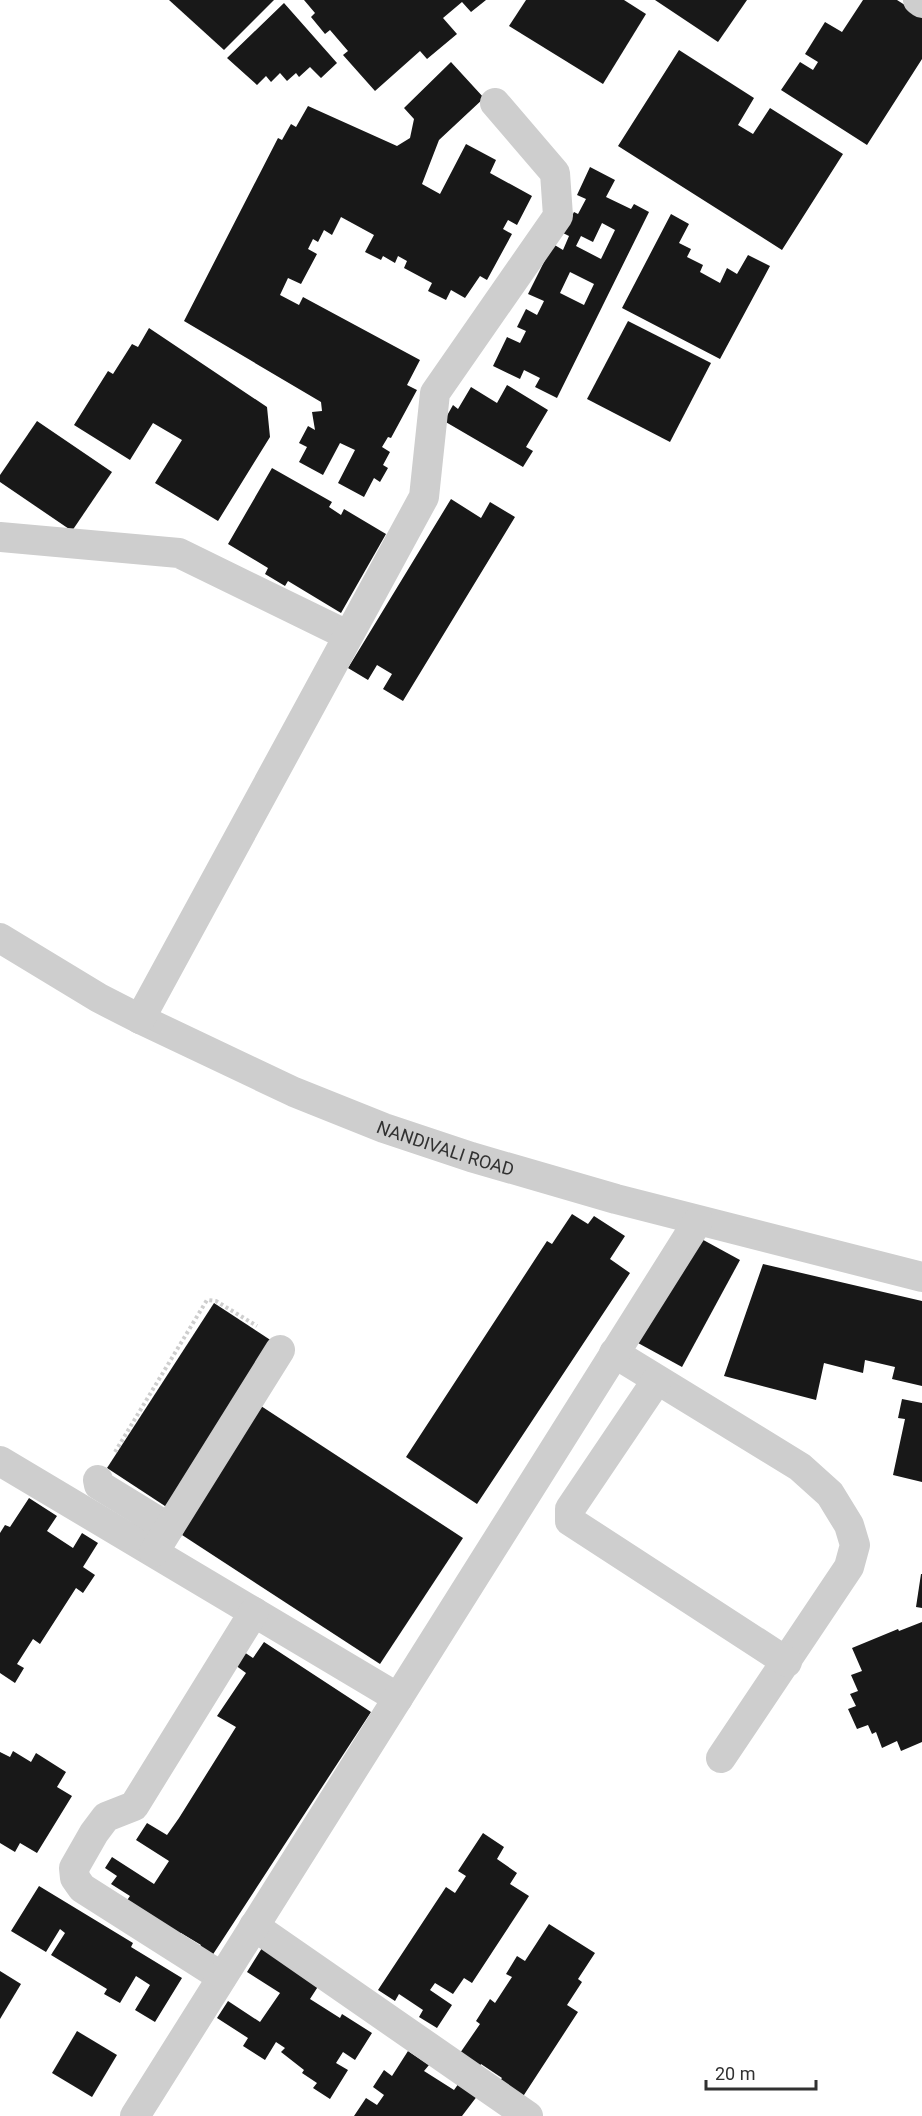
<svg xmlns="http://www.w3.org/2000/svg" width="922" height="2116" font-family="Roboto,sans-serif">
<style>
.building{fill:#181818;fill-rule:evenodd}
.lines{fill:none;stroke-linecap:round;stroke-linejoin:round}
.path{stroke:#cecece;stroke-width:4;stroke-dasharray:3 3;stroke-linecap:butt}
.street{stroke:#cecece;stroke-width:30}
.labels{text-anchor:middle;dominant-baseline:central;stroke-width:6;stroke-linejoin:round;paint-order:stroke}
.street-label{font-size:18px;fill:#313131;stroke:#fff}
</style>
<rect width="100%" height="100%" fill="#fff"/>
<g class="building">
<polygon points="169,0 274,0 224,50"/>
<polygon points="304,0 486,0 471,12 462,2 443,18 457,34 427,59 420,51 375,91 343,55 348,51 330,30 325,34 311,17 315,13"/>
<polygon points="526,0 624,0 646,14 603,84 509,26"/>
<polygon points="655,0 747,0 718,42"/>
<polygon points="863,0 897,0 922,16 922,59 867,145 781,90 800,62 813,70 818,62 805,54 825,22 842,32"/>
<polygon points="284,3 337,63 321,78 310,67 299,77 296,73 287,81 280,73 271,82 266,76 257,85 227,58"/>
<polygon points="679,50 754,98 738,125 753,134 770,108 843,154 782,250 618,146"/>
<polygon points="451,62 484,98 439,140 422,184 440,194 466,144 496,160 490,173 532,196 517,225 508,220 503,229 512,234 487,280 480,276 465,298 451,290 446,300 428,291 432,283 404,268 407,261 398,256 395,263 383,256 381,260 365,252 374,235 341,217 332,235 324,230 318,242 313,239 308,249 317,254 301,284 288,278 280,295 299,305 303,297 420,360 407,385 417,390 391,438 388,437 382,447 390,452 383,465 388,468 380,482 374,478 364,497 338,483 355,450 340,443 323,475 299,462 307,447 299,443 308,426 315,430 312,412 322,411 321,402 184,321 278,138 282,140 291,124 296,127 308,106 397,146 410,138 414,119 404,108"/>
<path d="M590,167L615,180L606,197L631,209L634,204L649,212L557,398L535,387L540,378L524,370L520,379L493,366L507,337L520,343L526,331L517,327L526,309L537,315L544,301L528,294L553,244L563,250L569,236L563,233L574,212L578,214L586,199L577,195ZM602,223L615,230L601,259L576,246L581,236L593,242ZM570,272L594,284L584,305L560,293Z"/>
<polygon points="671,214 689,224 679,243 691,249 687,257 703,265 700,272 720,283 727,268 737,274 748,255 770,266 720,359 622,308"/>
<polygon points="628,321 711,363 670,442 587,399"/>
<polygon points="149,328 267,407 270,437 218,521 155,483 182,440 153,423 130,460 74,425 108,371 113,374 132,344 138,347"/>
<polygon points="507,385 548,410 526,447 533,451 523,467 444,421 453,405 458,409 471,387 497,403"/>
<polygon points="37,421 112,472 72,531 0,482 0,475"/>
<polygon points="272,468 332,502 329,507 341,515 344,509 386,534 341,613 288,581 285,586 265,574 268,568 228,544"/>
<polygon points="451,499 481,518 490,502 515,517 403,701 383,689 392,674 377,665 368,680 348,668"/>
<polygon points="572,1214 588,1224 594,1216 625,1236 610,1259 630,1273 477,1504 406,1457 547,1241 552,1244"/>
<polygon points="696,1236 740,1260 682,1367 638,1343"/>
<polygon points="763,1264 922,1301 922,1386 892,1379 895,1367 865,1360 863,1373 824,1363 816,1400 724,1376"/>
<polygon points="214,1303 275,1343 168,1508 107,1468"/>
<polygon points="902,1399 922,1403 922,1482 893,1475 905,1419 898,1418"/>
<polygon points="261,1406 463,1538 380,1664 179,1533"/>
<polygon points="29,1498 57,1516 47,1531 73,1548 82,1533 98,1543 83,1567 95,1575 83,1593 76,1588 40,1644 33,1639 17,1664 24,1668 15,1683 0,1673 0,1533 5,1525 10,1527"/>
<polygon points="921,1574 922,1574 922,1608 916,1607"/>
<polygon points="922,1622 922,1742 901,1751 897,1741 882,1748 876,1732 872,1734 868,1725 857,1729 848,1709 856,1706 850,1694 858,1691 851,1675 862,1671 852,1648 898,1629 899,1631"/>
<polygon points="264,1642 371,1712 208,1962 195,1953 201,1945 181,1933 176,1940 123,1906 130,1896 111,1884 117,1876 105,1868 112,1857 154,1884 169,1861 136,1840 147,1823 167,1835 179,1818 236,1727 217,1716 246,1673 235,1665 244,1652 253,1658"/>
<polygon points="13,1751 31,1762 36,1753 66,1772 57,1787 72,1796 37,1853 20,1843 15,1852 0,1843 0,1752 10,1757"/>
<polygon points="483,1833 504,1847 497,1859 517,1873 510,1884 529,1896 472,1983 464,1978 453,1994 435,1983 430,1990 452,2005 437,2028 419,2017 423,2010 399,1994 395,2001 378,1990 446,1887 455,1893 466,1876 458,1871"/>
<polygon points="39,1886 133,1943 131,1947 182,1978 155,2022 135,2010 150,1985 136,1976 120,2003 104,1994 107,1989 51,1955 65,1933 60,1929 46,1952 11,1931"/>
<polygon points="549,1924 595,1953 578,1979 582,1982 567,2005 578,2012 522,2098 498,2083 502,2078 481,2064 478,2070 458,2056 480,2024 476,2021 490,1999 495,2003 512,1977 506,1974 517,1956 525,1961"/>
<polygon points="262,1948 319,1985 310,1999 340,2018 342,2014 372,2033 355,2060 343,2052 336,2063 348,2070 330,2099 313,2088 317,2083 302,2073 304,2070 281,2052 285,2048 276,2042 265,2060 243,2046 248,2038 217,2018 228,2001 260,2022 280,1993 247,1972"/>
<polygon points="0,1971 21,1984 0,2019"/>
<polygon points="77,2031 117,2055 92,2097 52,2073"/>
<polygon points="408,2051 429,2065 424,2071 454,2090 459,2083 478,2095 462,2116 354,2116 366,2098 377,2105 384,2095 373,2087 384,2070 392,2076"/>
</g>
<g class="lines">
<polyline class="path" points="115,1452 207,1300 216,1301 257,1326"/>
<g class="street">
<polyline points="918,0 922,3"/>
<polyline points="0,537 179,553 347,635"/>
<path id="s1" d="M0,938L99,998L140,1019L294,1092L384,1128L471,1157L616,1199L922,1277"/>
<polyline points="140,1019 424,497 435,393 558,216 555,173 495,103"/>
<polyline points="614,1353 800,1467 830,1494 849,1525 855,1545 849,1567 721,1758"/>
<polyline points="657,1380 570,1509 570,1521 787,1662"/>
<polyline points="0,1461 398,1698"/>
<polyline points="98,1480 99,1485 169,1528"/>
<polyline points="154,1552 280,1350"/>
<polyline points="254,1926 528,2116"/>
<polyline points="222,1977 82,1888 75,1878 74,1868 94,1833 106,1817 134,1806 254,1612"/>
<polyline points="135,2116 698,1221"/>
</g>
</g>
<g class="labels">
<g class="street-label">
<text stroke="none"><textPath href="#s1" startOffset="494">NANDIVALI ROAD</textPath></text>
</g>
</g>
<path d="M706 2080v9h110v-9" fill="none" stroke="#313131" stroke-width="3"/>
<text x="715" y="2080" font-size="18" fill="#313131" stroke="#ffffff" stroke-width="4.5" paint-order="stroke">20 m</text>
</svg>
